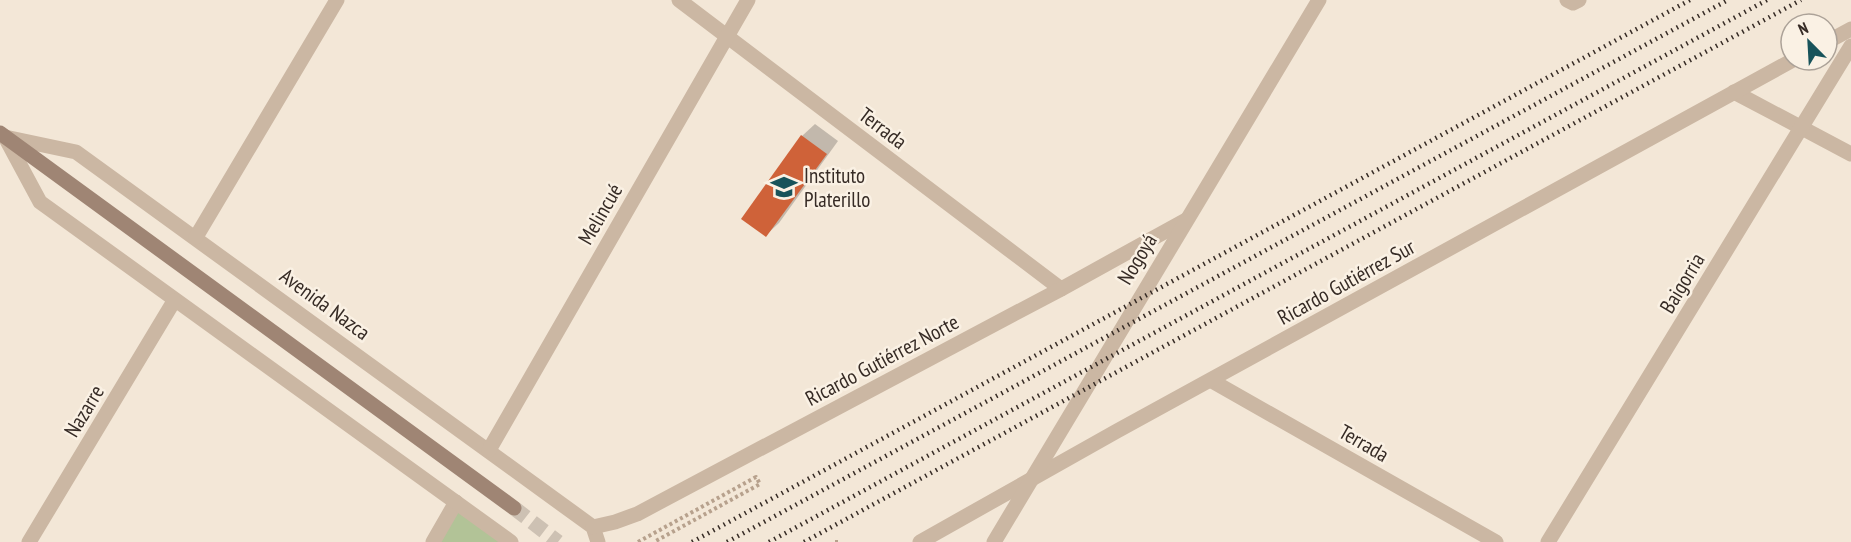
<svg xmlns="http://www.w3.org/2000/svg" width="1851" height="542" font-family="'PT Sans Narrow',sans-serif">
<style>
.green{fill:#b2c397}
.shadow{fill:#0003}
.building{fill:#cf6239}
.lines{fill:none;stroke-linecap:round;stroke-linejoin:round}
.secondary-tunnel{stroke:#cdc1b3;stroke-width:15;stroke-dasharray:15 8;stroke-linecap:butt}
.path{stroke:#b7a18d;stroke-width:4;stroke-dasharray:3 3;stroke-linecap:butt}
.pedestrian{stroke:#cbb7a3;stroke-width:15}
.minor{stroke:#cbb7a3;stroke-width:15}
.tertiary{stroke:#cbb7a3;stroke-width:15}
.secondary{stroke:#9f8574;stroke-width:15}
.rail{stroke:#362b25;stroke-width:4.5;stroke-dasharray:1.5 4.5;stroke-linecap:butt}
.labels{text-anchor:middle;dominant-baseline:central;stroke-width:5;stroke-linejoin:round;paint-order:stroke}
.street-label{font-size:21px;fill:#362b25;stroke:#faf1e4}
.poi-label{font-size:21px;fill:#362b25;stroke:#faf1e4;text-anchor:start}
</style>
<rect width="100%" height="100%" fill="#f3e7d7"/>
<polygon class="green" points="457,504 500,542 435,542"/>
<polygon class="shadow" points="815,124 838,141 779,223 766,235 802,136"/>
<polygon class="building" points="801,135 827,154 766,237 741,219"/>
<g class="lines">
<polyline class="secondary-tunnel" points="514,508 558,542"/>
<g class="path">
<polyline points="638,542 756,477 760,484 654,542"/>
<polyline points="835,542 838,542"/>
</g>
<polyline class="pedestrian" points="433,542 456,502"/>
<g class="minor">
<polyline points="679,0 1061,289"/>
<polyline points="1567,0 1573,3 1579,0"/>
<polyline points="1827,42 1851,29"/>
<polyline points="1734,92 1851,154"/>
<polyline points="5,137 76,152 593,527 598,542"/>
<polyline points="5,137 40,202 511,542"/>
<polyline points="196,237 337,0"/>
<polyline points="1212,381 1496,542"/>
<polyline points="489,450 748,0"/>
<polyline points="593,527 615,522 637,514 1061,289 1186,220"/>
<polyline points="29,542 174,301"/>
<polyline points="920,542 1117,431 1793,60"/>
<polyline points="1548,542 1851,46"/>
</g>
<polyline class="tertiary" points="994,542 1319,0"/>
<polyline class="secondary" points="0,133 514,508"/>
<g class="rail">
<polyline points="692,542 1690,0"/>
<polyline points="727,542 1728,0"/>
<polyline points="769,542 1767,0"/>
<polyline points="804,542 1801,0"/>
</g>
</g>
<defs>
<g id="school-bare" transform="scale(2.07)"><path d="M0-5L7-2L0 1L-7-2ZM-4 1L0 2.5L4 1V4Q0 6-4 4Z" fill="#18535a" stroke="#faf1e4" stroke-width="2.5" paint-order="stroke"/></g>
</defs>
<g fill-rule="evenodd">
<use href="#school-bare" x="784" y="187"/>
</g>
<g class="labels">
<g class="street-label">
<text transform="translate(883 128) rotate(37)">Terrada</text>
<text transform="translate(600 214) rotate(-60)">Melincué</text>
<text transform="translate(1137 259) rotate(-59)">Nogoyá</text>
<text transform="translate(1346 282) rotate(-29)">Ricardo Gutiérrez Sur</text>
<text transform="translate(1682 283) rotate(-59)">Baigorria</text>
<text transform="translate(325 304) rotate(36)">Avenida Nazca</text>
<text transform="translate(882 360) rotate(-28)">Ricardo Gutiérrez Norte</text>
<text transform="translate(84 411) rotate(-59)">Nazarre</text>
<text transform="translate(1364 443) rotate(30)">Terrada</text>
</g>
<g class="poi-label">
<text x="804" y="175">Instituto<tspan x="804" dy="24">Platerillo</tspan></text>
</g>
</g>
<g transform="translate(1809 42) rotate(336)"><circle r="28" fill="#faf1e4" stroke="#aca298" stroke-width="1.5"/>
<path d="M0-4.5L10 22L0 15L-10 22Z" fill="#18535a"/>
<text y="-9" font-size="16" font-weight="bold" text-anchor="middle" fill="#362b25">N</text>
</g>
</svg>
